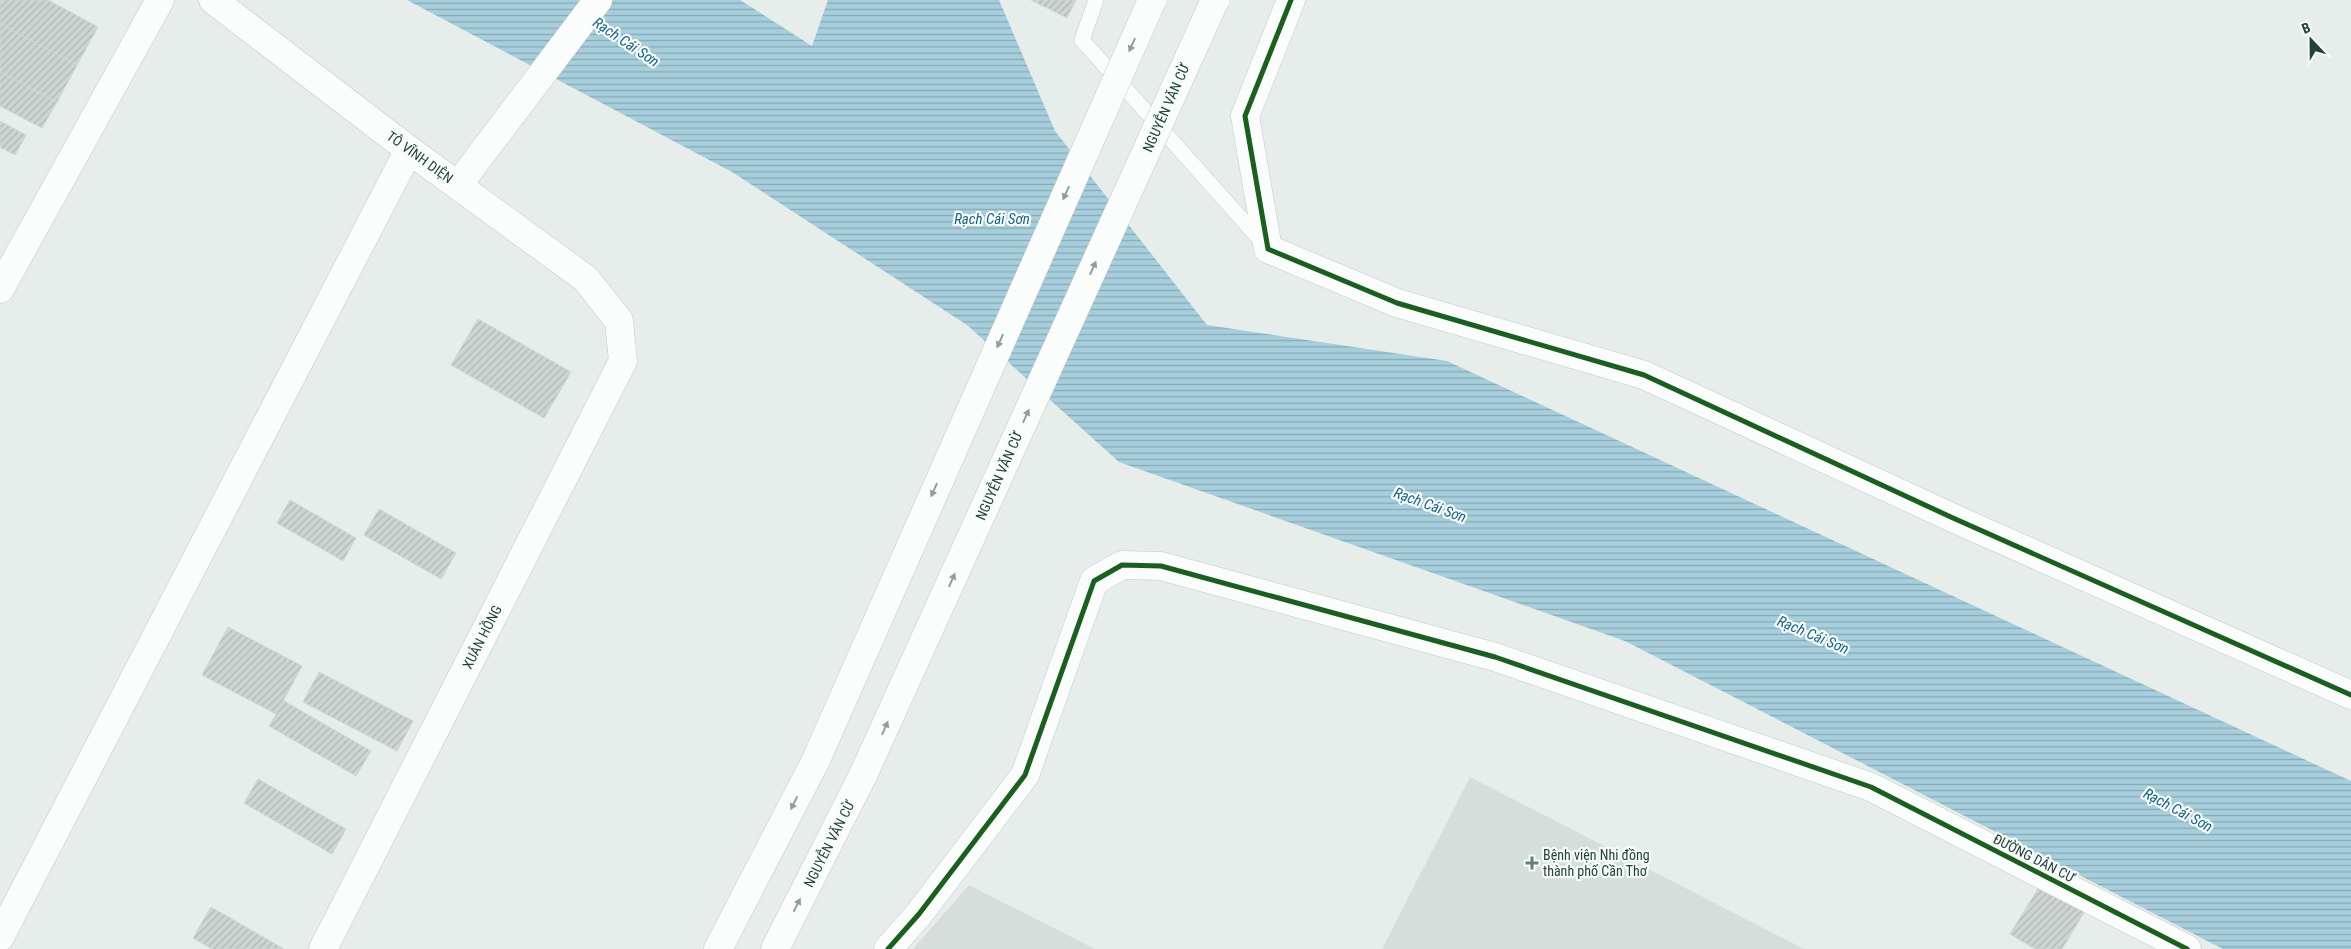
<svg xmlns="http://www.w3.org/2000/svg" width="2351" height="949" font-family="'Roboto Condensed',sans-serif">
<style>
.built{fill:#d5dedb}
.water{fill:url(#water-rules)}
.building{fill:url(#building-hatch);stroke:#d0d6d4}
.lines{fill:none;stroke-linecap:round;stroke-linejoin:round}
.service-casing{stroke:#c4cac8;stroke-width:16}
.minor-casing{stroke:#c4cac8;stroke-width:29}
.secondary-casing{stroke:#c3cac8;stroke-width:29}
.service{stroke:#fbfcfc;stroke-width:15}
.minor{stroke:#fbfcfc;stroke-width:28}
.secondary{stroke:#fbfcfc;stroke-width:28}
.secondary-bridge-casing{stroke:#c3cac8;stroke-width:29;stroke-linecap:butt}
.secondary-bridge{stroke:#fbfcfc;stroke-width:28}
.cycleway-casing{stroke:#f6fbf9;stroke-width:8}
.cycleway{stroke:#1b5e20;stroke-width:5}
.oneway{fill:#8f9f9d}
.poi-dot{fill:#687e7b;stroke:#f6fbf9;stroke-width:2}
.labels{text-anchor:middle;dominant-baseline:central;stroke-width:4.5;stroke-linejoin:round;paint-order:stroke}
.street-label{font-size:14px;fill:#23423e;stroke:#f6fbf9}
.poi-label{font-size:14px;fill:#23423e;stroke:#f6fbf9;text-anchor:start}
.water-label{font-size:15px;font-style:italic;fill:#196382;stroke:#f6fbf9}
</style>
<defs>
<pattern id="water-rules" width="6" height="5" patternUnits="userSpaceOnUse" patternTransform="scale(1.25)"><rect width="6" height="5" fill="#a7cedc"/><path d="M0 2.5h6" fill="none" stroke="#88a9b4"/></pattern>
<pattern id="building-hatch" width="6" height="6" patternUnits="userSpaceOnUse" patternTransform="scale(1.25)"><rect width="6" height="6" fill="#ced4d2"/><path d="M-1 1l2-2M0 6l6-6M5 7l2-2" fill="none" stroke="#b1b7b5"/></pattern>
</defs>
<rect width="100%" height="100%" fill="#e7edeb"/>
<g class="built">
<polygon points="1470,777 1804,949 1382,949"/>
<polygon points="969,885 1095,949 913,949"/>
</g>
<polygon class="water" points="407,0 740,0 812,46 828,0 999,0 1055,131 1207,325 1447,361 2351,781 2351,949 2223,949 1625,641 1119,462 967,325 732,172"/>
<g class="building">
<polygon points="0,0 48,0 98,27 77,65 0,24"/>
<polygon points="1031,0 1076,0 1067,18"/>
<polygon points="0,24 77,65 57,102 0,72"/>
<polygon points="0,72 57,102 42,128 0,106"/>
<polygon points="0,121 26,135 15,155 0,147"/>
<polygon points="478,319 571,372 544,418 451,365"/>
<polygon points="290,500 356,538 343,561 277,523"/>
<polygon points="379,509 456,553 441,579 364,535"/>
<polygon points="228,627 302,666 276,714 202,675"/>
<polygon points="319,672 413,721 397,751 303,702"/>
<polygon points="284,701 371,751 356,776 269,726"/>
<polygon points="258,779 346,829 332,854 244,803"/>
<polygon points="2041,884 2085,911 2062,949 2035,949 2010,934"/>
<polygon points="211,907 284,949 212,949 193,938"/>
</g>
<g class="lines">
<g class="service-casing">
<polyline id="service" points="1096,0 1082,40 1264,244"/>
</g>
<g class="minor-casing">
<g id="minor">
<polyline points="213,0 409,150 586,279 619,321 623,361 323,949"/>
<polyline points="1291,0 1245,116 1268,249 1397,303 1644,375 1953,518 2351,695"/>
<polyline points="458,185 598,0"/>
<polyline points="0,289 160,0"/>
<polyline points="0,937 409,150"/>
<polyline points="888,949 919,914 1025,775 1094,581 1122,565 1161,566 1495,657 1871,787 2187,949"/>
</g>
</g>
<g class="secondary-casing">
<g id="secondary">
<polyline points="718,949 816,760"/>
<polyline points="775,949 864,773"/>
</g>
</g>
<use href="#service" class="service"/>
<use href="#minor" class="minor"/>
<use href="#secondary" class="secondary"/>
<g class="secondary-bridge-casing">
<g id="secondary-bridge">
<polyline points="816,760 1152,0"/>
<polyline points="864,773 1215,0"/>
</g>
</g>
<use href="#secondary-bridge" class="secondary-bridge"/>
<g class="cycleway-casing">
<g id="cycleway">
<polyline points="1291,0 1245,116 1268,249 1397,303 1644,375 1953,518 2351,695"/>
<polyline points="888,949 919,914 1025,775 1094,581 1122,565 1161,566 1495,657 1871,787 2187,949"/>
</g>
</g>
<use href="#cycleway" class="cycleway"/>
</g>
<defs><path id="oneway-solid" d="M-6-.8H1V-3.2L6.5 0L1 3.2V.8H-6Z" transform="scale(1.25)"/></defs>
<g class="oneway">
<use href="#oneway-solid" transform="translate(1132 45) rotate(114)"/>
<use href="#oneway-solid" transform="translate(1066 193) rotate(114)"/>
<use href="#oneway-solid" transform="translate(1093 268) rotate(-66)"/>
<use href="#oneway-solid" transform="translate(1000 341) rotate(114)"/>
<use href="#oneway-solid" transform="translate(1026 416) rotate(-66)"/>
<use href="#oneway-solid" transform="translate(934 490) rotate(114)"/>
<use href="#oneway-solid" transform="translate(952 580) rotate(-66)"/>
<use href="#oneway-solid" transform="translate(885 728) rotate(-66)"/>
<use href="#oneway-solid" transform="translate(794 803) rotate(117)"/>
<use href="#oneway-solid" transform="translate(797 905) rotate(-63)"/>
</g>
<path class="poi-dot" d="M1529.5 855.5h5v5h5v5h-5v5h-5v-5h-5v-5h5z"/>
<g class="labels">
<g class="street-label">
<text transform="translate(1166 108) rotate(-66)">NGUYỄN VĂN CỪ</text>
<text transform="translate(420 157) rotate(36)">TÔ VĨNH DIỆN</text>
<text transform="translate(999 476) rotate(-66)">NGUYỄN VĂN CỪ</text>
<text transform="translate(482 637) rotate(-63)">XUÂN HỒNG</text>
<text transform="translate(829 844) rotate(-63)">NGUYỄN VĂN CỪ</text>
<text transform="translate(2034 858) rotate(27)">ĐƯỜNG DÂN CƯ</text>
</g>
<g class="poi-label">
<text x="1543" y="855">Bệnh viện Nhi đồng<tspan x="1543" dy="16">thành phố Cần Thơ</tspan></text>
</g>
<g class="water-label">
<text transform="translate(626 42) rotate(34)">Rạch Cái Sơn</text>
<text x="992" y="219">Rạch Cái Sơn</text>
<text transform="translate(1430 505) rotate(20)">Rạch Cái Sơn</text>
<text transform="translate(1813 635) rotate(23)">Rạch Cái Sơn</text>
<text transform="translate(2178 810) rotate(28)">Rạch Cái Sơn</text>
</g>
</g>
<g transform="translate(2311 40) rotate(338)" stroke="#f6fbf9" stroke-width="4" paint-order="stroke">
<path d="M0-4L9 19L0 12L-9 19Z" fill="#23423e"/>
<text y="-8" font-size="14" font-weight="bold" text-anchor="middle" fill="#23423e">B</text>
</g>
</svg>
